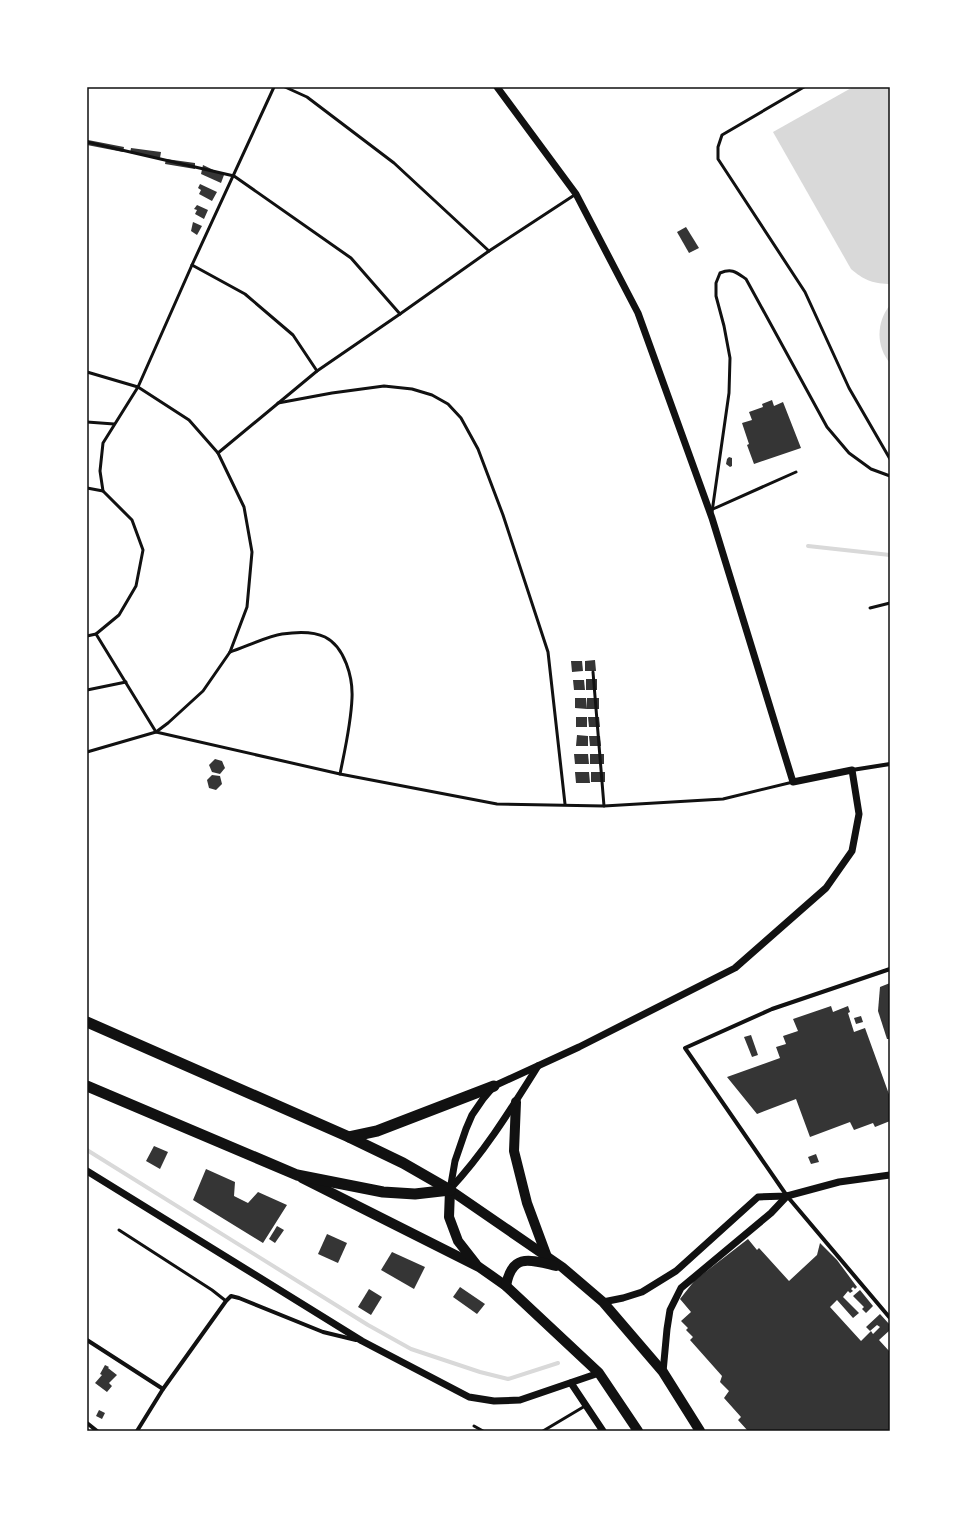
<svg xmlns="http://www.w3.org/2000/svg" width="977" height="1518" font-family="Signika,sans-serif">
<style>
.water{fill:#d9d9d9}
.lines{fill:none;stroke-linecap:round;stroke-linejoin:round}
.stream{stroke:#d9d9d9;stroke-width:4}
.building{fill:#353535}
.service{stroke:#111;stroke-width:3}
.minor{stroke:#111;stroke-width:4}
.tertiary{stroke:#111;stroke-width:7}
.primary{stroke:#111;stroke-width:10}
.trunk{stroke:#111;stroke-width:11}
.neatline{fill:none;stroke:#111;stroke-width:1.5}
</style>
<rect width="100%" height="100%" fill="#fff"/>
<g class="water">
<path d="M853,87H890V284H888C871,283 864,280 851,269L773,132Z"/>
<path d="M890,305V363C876,347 876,322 890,305Z"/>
</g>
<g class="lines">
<g class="stream">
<polyline points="808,546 890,555"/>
<polyline points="87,1150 368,1325 411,1349 480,1372 508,1379 558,1363"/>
</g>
</g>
<g class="building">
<polygon points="88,140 124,147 123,152 87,145"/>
<polygon points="131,148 161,152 160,158 130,153"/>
<polygon points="166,159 195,163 195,169 165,164"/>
<polygon points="203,165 224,175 221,183 201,174"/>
<polygon points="200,184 217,192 212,201 199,194 201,190 198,188"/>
<polygon points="197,205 208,210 204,219 195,214 197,210 194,209"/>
<polygon points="193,222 202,226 197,235 191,231"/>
<polygon points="686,227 699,248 689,253 677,232"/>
<polygon points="772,400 774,406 783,402 801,448 754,464 747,445 749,444 742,423 752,420 749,412 763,407 762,404"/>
<polygon points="729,457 732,458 732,466 730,467 726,464 727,459"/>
<polygon points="595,660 596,671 585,671 585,661"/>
<polygon points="571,661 582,661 583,671 572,672"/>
<rect x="586" y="679" width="11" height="11"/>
<polygon points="573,680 584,680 585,690 574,690"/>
<polygon points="575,698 586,698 587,709 575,708"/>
<rect x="587" y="698" width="12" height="11"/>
<rect x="576" y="717" width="11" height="10"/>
<polygon points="588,717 599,717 600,727 589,727"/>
<polygon points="577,735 588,736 588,746 576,746"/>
<polygon points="589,736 600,736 601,746 590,746"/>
<polygon points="574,754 588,754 589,764 575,764"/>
<rect x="590" y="754" width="14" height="10"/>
<polygon points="215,759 222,761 225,768 220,774 212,772 209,765"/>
<polygon points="575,772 589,772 590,783 576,783"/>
<rect x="591" y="772" width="14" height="10"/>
<polygon points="212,775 220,776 222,784 216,790 209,788 207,780"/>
<polygon points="890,983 890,1039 887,1039 878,1011 880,987"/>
<polygon points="831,1006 833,1012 848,1006 850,1012 848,1013 854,1032 865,1028 890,1097 890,1121 875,1127 873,1123 854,1130 850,1122 810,1137 796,1099 757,1114 727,1077 780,1058 776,1047 786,1044 783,1036 798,1031 793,1019"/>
<polygon points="861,1016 863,1022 856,1024 854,1018"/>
<polygon points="751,1035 758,1055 752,1057 744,1037"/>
<polygon points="154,1146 168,1152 160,1169 146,1161"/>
<polygon points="816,1154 819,1162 811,1164 808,1157"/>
<polygon points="206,1169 235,1182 234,1196 248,1203 258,1192 287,1205 263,1243 193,1200"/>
<polygon points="277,1226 284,1230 275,1243 269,1239"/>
<polygon points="327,1234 347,1243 338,1263 318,1254"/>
<polygon points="748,1239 757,1250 759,1248 789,1281 817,1255 820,1243 837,1260 857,1287 855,1289 853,1287 851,1289 853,1291 850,1293 848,1291 843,1297 859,1313 853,1318 837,1300 830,1307 861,1341 871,1331 873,1334 880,1327 877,1325 870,1331 866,1327 880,1314 890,1325 890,1330 879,1340 890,1352 890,1431 748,1431 738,1420 741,1417 724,1398 729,1391 720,1382 722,1376 690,1340 693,1337 686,1330 688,1328 681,1321 691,1312 680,1299 695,1280"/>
<polygon points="392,1252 425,1267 414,1289 381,1270"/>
<polygon points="460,1287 485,1304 477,1314 453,1297"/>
<polygon points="369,1289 382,1297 371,1315 358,1307"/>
<polygon points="860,1290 873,1306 866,1313 862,1309 864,1307 853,1296"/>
<polygon points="105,1365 109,1367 108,1368 117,1375 109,1383 112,1386 107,1392 95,1383 102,1375 100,1374"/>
<polygon points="99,1410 105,1413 102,1419 96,1416"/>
</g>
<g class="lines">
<g class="service">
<polyline points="285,87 307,97 394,163 489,251"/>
<polyline points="804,87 722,135 718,147 718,159 805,292 849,388 890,459"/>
<polyline points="87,142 234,176 351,258 400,314"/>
<polyline points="192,265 245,294 293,335 317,371"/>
<polyline points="87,372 138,387 189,420 218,453 244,507 252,552 247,607 230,652 203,691 168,723 156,732 87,752"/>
<polyline points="278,403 332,393 384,386 412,389 432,395 448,404 461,418 478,449 503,515 548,652 565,804"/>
<polyline points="87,422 114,424"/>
<polyline points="218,453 317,371 400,314 489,251 576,194"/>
<polyline points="87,488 103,491 132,520 143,550 136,586 119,615 96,634 87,636"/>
<polyline points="103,491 100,471 103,443 138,387 192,265 274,87"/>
<polyline points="713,509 796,472"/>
<path d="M712,512L729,393L730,358L724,326L716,296V283L720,273C732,268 736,272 746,279L827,427L849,453L871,469L890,476"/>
<polyline points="870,608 890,603"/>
<polyline points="96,634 156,732 340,774 497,804 604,806 723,799 793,782"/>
<path d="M230,652C245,647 268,636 282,634C295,632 313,631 325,637C345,647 353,678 352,698C351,724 345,749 340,774"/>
<polyline points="593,672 604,806"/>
<polyline points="87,690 126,682"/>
<polyline points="119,1230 212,1290 226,1301"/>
<polyline points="474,1426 483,1431"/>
<polyline points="543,1431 585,1406"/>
</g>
<g class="minor">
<polyline points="852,770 890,764"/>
<polyline points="890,969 772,1009 685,1048 787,1196 890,1318"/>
<polyline points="87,1340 163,1389"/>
<polyline points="87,1423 97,1431"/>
<polyline points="137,1431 163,1389 226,1301 231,1296 239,1298 323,1332 356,1340"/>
</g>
<g class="tertiary">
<polyline points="87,1171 362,1341 469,1397 494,1401 520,1400 599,1373"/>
<path d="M450,1189C484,1153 511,1109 538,1066"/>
<polyline points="450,1190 455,1161 466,1129 472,1115 483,1099 494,1086 579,1047 735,968 826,888 852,851 859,814 852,770 793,782 712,518 638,313 576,194 497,87"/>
<polyline points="603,1302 623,1298 642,1292 676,1271 758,1197 787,1196 839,1182 890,1175"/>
<polyline points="663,1372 667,1329 670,1310 681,1288 771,1213 787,1196"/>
<polyline points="571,1383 603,1431"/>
</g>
<g class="primary">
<polyline points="516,1102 514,1151 527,1203 547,1257"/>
<polyline points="302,1178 479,1267 506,1286 599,1373 638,1431"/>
<polyline points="450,1190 562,1267 603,1302 663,1372 700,1431"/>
<polyline points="450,1190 449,1217 458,1241 476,1264"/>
<path d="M506,1286C512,1252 531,1260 556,1266"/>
</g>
<g class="trunk">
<polyline points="87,1022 349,1137 403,1163 450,1190"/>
<polyline points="87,1086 297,1175 383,1192 415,1194 450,1190"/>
<polyline points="349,1137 377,1131 494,1086"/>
</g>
</g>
<rect width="977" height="1518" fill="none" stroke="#ffffff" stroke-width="176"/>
<rect x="88" y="88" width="801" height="1342" class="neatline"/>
</svg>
